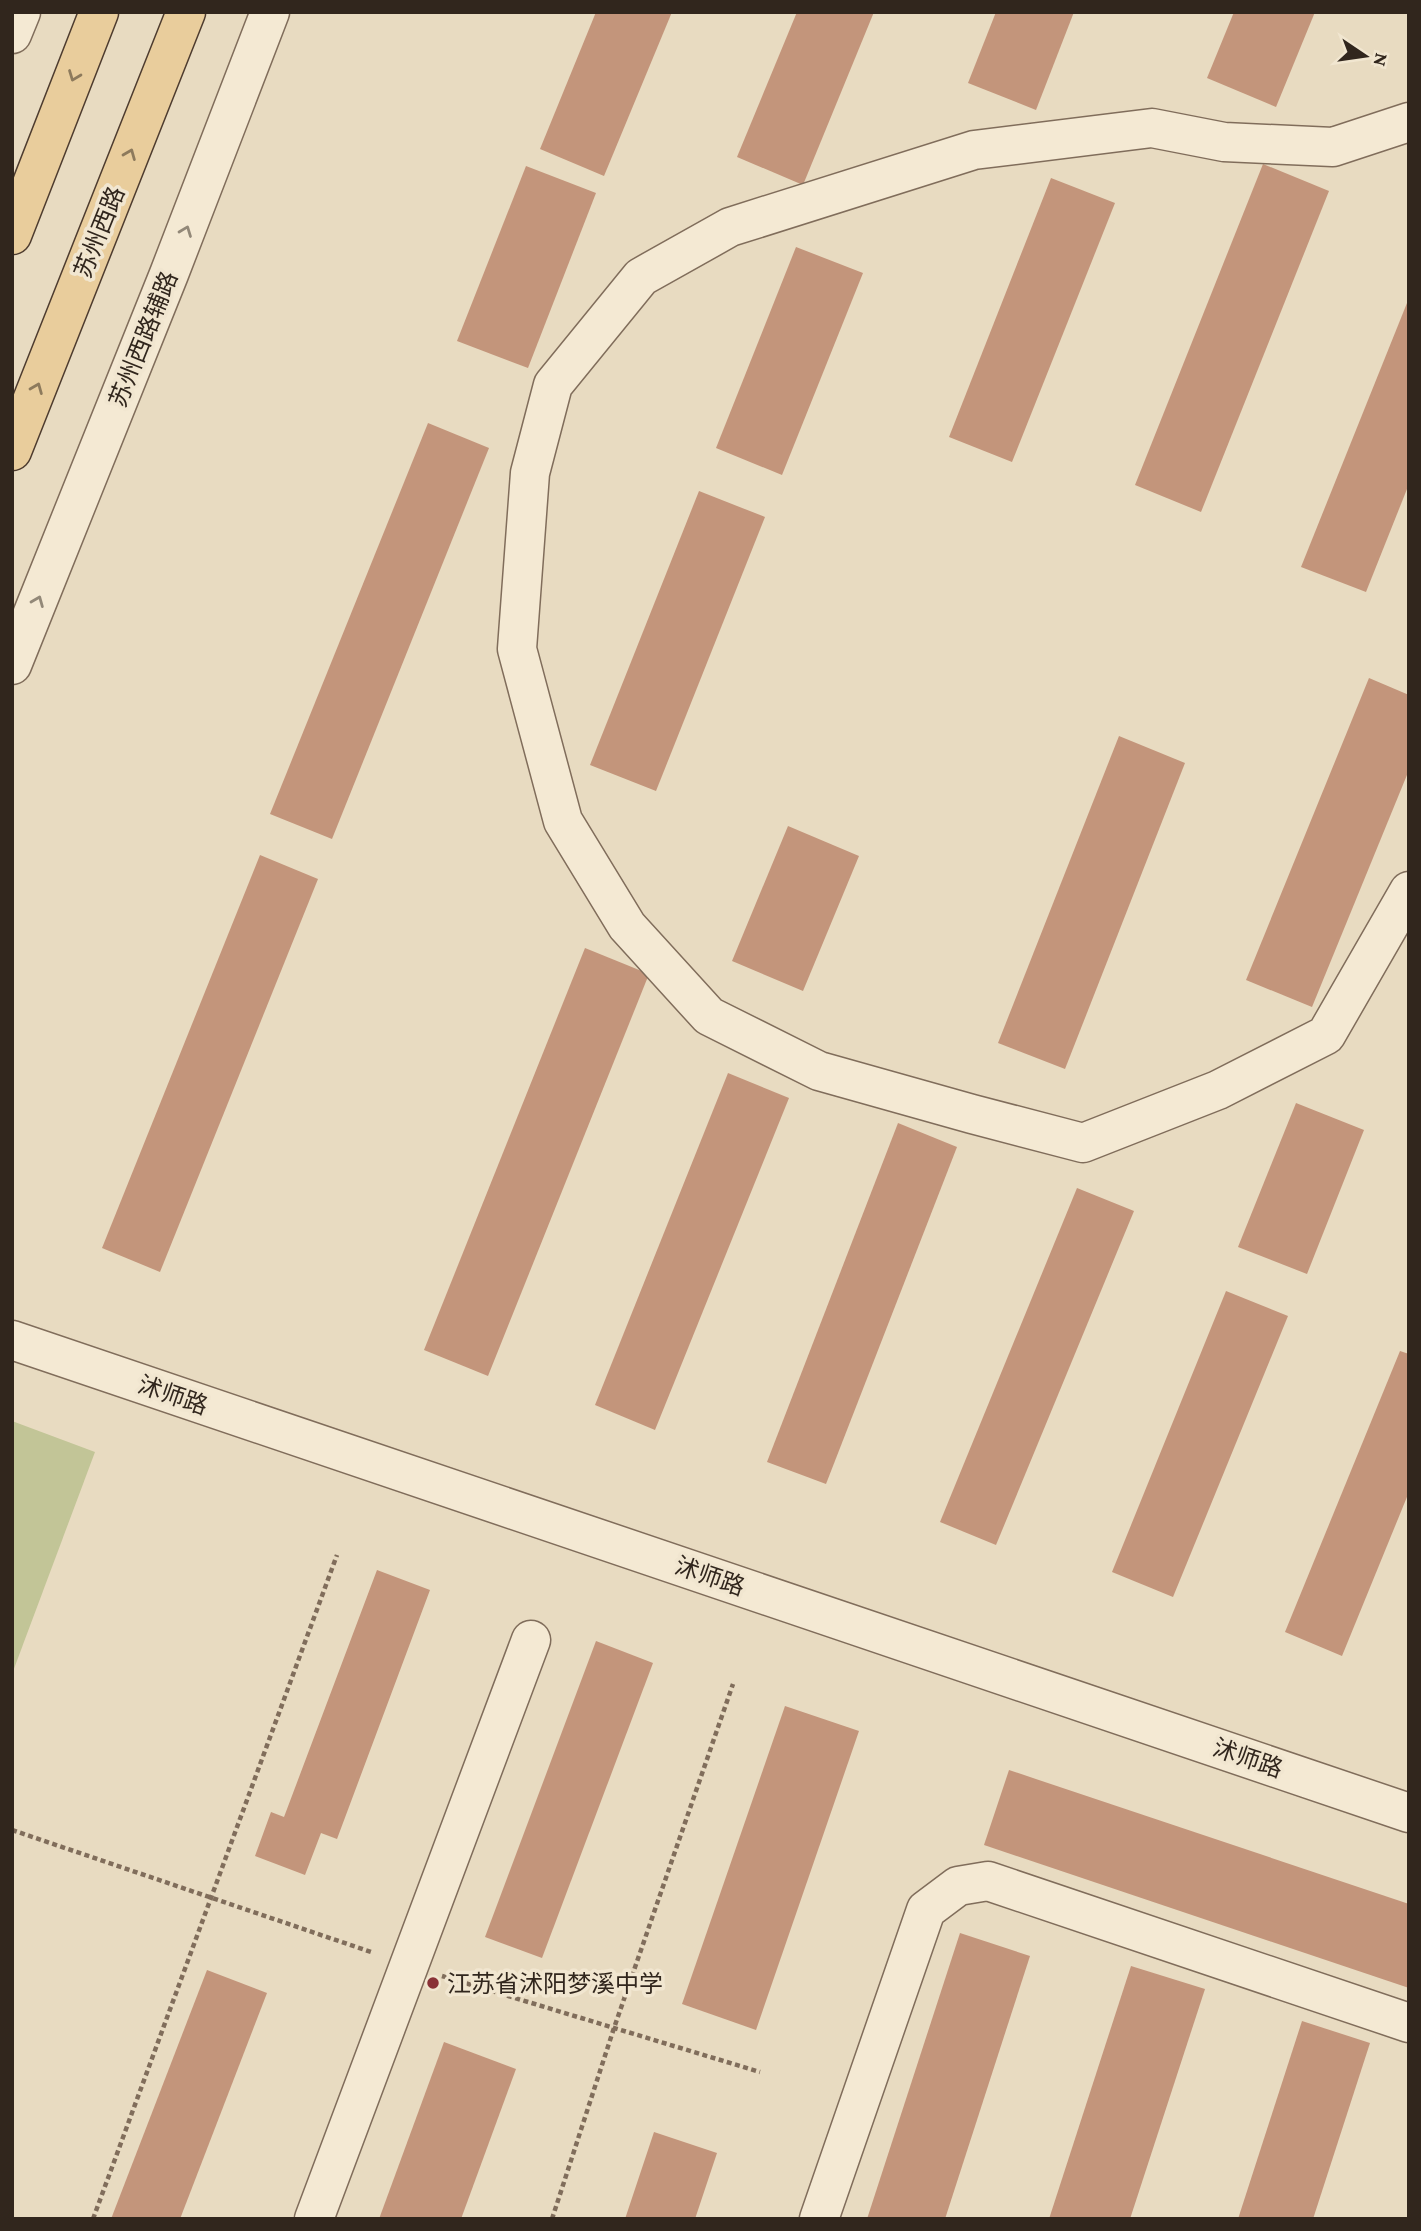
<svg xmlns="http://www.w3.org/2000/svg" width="1421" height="2231" font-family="'Crimson Pro','Noto Sans SC',serif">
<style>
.green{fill:#c2c597}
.building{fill:#c3957b}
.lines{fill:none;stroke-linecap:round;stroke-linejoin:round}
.minor-casing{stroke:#806d5b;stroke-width:41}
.major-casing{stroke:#4e3c2f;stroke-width:41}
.path{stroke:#806d5b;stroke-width:4.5;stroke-dasharray:5 3.5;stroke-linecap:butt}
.minor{stroke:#f4e9d3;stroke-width:38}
.major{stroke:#e9cd9c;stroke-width:38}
.oneway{stroke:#8d7a5c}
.oneway2{stroke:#928878}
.poi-dot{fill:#893136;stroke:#f1e6d0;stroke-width:2.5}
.labels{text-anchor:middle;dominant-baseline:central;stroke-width:7;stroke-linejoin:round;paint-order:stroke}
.street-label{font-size:24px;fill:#31261d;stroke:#f1e6d0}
.poi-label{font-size:24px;fill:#31261d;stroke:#f1e6d0;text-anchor:start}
</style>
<rect width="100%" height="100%" fill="#e8dbc1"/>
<polygon class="green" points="12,1421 95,1452 12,1674"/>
<g class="building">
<polygon points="596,12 672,12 604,176 540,149"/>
<polygon points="797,12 874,12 803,185 737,157"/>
<polygon points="996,12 1074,12 1036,110 968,83"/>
<polygon points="1234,12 1315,12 1276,107 1207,78"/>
<polygon points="1263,164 1329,191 1201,512 1135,485"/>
<polygon points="526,166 596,193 528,368 457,341"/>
<polygon points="1051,178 1115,203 1012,462 949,437"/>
<polygon points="796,247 863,273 782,475 716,448"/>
<polygon points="1409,298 1409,484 1366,592 1301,567"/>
<polygon points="428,423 489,448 332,839 270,814"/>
<polygon points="699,491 765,517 656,791 590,765"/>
<polygon points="1369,678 1409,695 1409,770 1312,1007 1246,980"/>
<polygon points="1119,736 1185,763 1065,1069 998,1043"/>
<polygon points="788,826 859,856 803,991 732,961"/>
<polygon points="260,855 318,879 160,1272 102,1248"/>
<polygon points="585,948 649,974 488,1376 424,1350"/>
<polygon points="728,1073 789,1098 655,1430 595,1405"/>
<polygon points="1296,1103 1364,1130 1307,1274 1238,1247"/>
<polygon points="898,1123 957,1147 826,1484 767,1462"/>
<polygon points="1077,1188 1134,1211 996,1545 940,1522"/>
<polygon points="1226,1291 1288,1316 1173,1597 1112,1572"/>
<polygon points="1400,1351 1409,1354 1409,1492 1342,1656 1285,1632"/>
<polygon points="377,1570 430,1590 337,1839 321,1833 305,1875 255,1856 271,1812 284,1817"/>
<polygon points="596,1641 653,1663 542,1958 485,1937"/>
<polygon points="785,1706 859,1731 756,2030 682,2004"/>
<polygon points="1009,1770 1409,1904 1409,1988 984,1845"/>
<polygon points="960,1933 1030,1956 945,2219 867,2219"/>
<polygon points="1131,1966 1205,1989 1130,2219 1049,2219"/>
<polygon points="207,1970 267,1993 180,2219 111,2219"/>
<polygon points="1302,2021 1370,2043 1313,2219 1238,2219"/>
<polygon points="444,2042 516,2069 461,2219 379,2219"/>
<polygon points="654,2132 717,2153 695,2219 625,2219"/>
</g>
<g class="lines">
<g class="minor-casing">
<g id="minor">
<polyline points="12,34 21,12"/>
<polyline points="1409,122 1333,147 1224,142 1152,128 974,150 730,227 641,277 553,385 530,473 517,649 563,821 627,926 709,1016 819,1071 972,1114 1083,1143 1218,1090 1326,1035 1409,891"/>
<polyline points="12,665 169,274 270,12"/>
<polyline points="12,1340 1409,1813"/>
<polyline points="314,2219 531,1640"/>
<polyline points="819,2219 926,1910 958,1886 988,1881 1409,2023"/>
</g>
</g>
<g class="major-casing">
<g id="major">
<polyline points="12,235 99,12"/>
<polyline points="12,451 186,12"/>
</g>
</g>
<g class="path">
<polyline points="12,1830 374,1953"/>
<polyline points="442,1976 760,2072"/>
<polyline points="93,2219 337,1555"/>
<polyline points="552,2219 614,2028 733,1684"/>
</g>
<use href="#minor" class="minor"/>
<use href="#major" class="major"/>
</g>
<defs><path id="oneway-chevron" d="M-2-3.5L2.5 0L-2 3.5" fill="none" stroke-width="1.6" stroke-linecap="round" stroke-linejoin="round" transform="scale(1.75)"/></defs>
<g class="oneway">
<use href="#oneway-chevron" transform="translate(74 76) rotate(111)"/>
<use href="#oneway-chevron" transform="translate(130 154) rotate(-68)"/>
<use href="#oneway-chevron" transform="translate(37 388) rotate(-68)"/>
</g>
<g class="oneway2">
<use href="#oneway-chevron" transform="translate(186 231) rotate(-69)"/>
<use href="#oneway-chevron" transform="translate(38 601) rotate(-68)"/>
</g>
<circle class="poi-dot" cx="433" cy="1983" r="7"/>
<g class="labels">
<g class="street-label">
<text transform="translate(99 232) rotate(-68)">苏州西路</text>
<text transform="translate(143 339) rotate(-68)">苏州西路辅路</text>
<text transform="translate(173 1395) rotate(19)">沭师路</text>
<text transform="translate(710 1576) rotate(19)">沭师路</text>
<text transform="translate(1248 1758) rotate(19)">沭师路</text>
</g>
<g class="poi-label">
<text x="447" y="1983">江苏省沭阳梦溪中学</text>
</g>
</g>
<rect width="1421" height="2231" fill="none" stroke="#31261d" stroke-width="28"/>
<g transform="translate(1365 56) rotate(103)" stroke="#f1e6d0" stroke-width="5" paint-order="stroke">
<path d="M0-5L12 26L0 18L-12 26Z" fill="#31261d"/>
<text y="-10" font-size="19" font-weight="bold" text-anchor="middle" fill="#31261d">N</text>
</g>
</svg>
